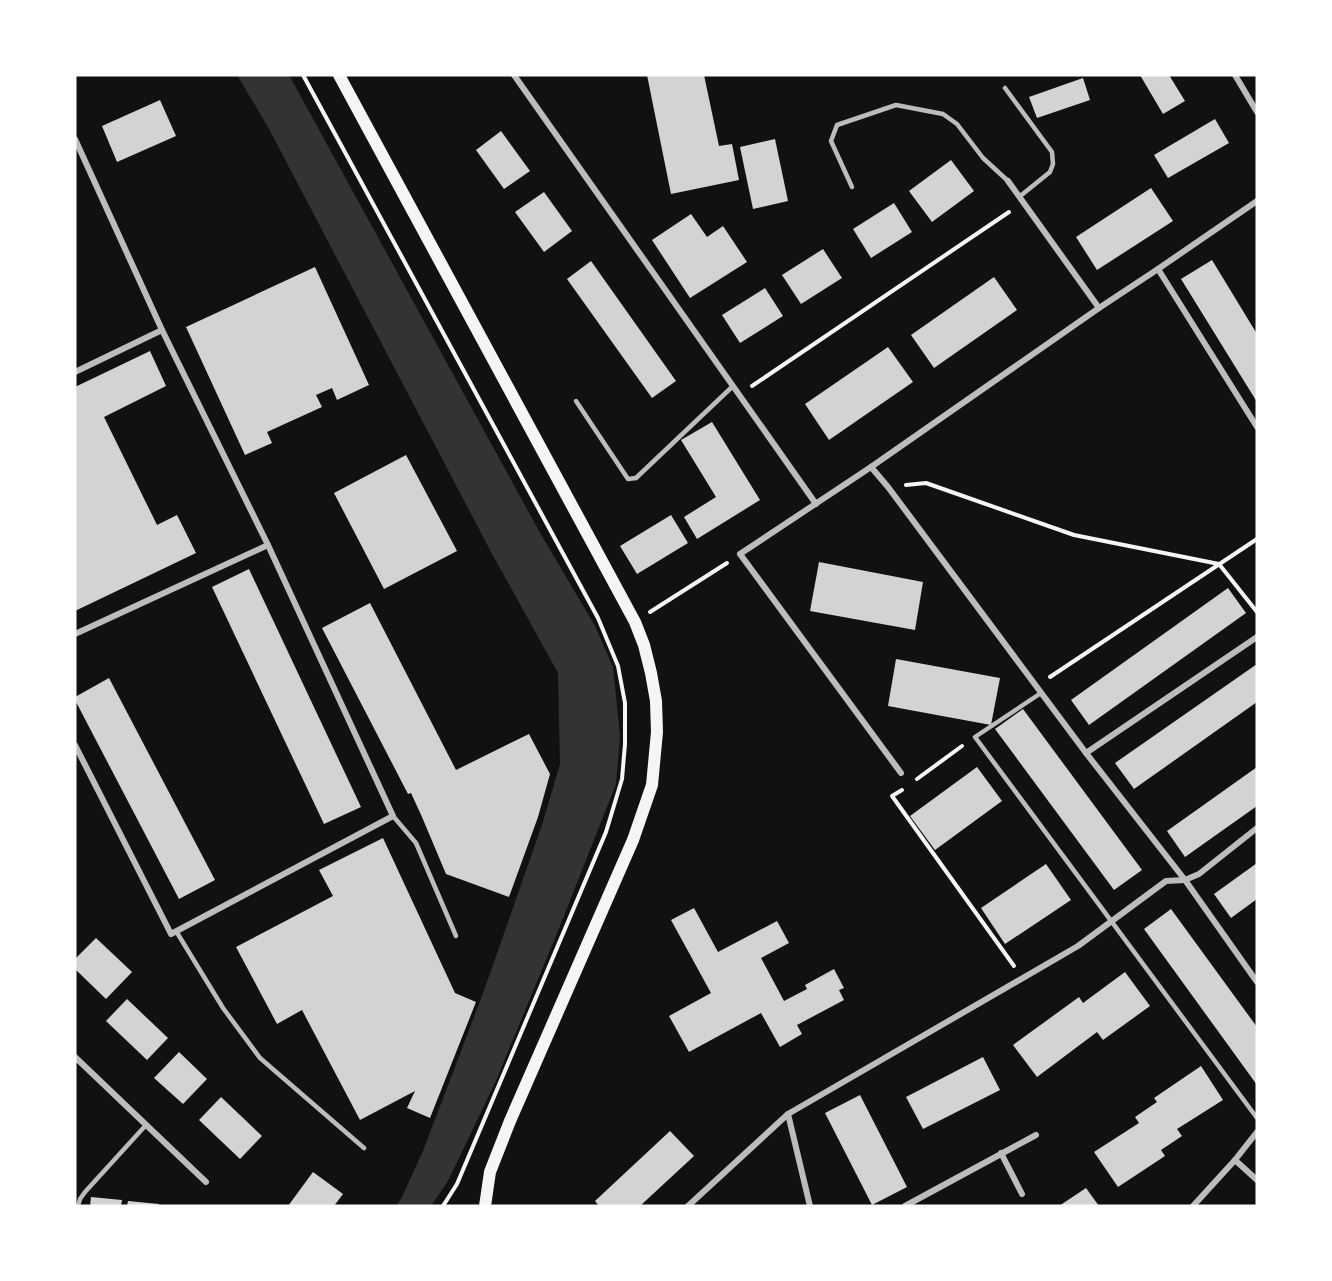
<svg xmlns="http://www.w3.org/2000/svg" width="1332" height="1281" font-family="Commissioner,sans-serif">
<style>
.water{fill:#333}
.building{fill:#d3d3d3}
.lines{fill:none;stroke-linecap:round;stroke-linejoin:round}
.path{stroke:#f5f5f5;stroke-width:4}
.service{stroke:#bcbcbc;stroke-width:4.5}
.minor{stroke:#bcbcbc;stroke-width:6}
.secondary{stroke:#f5f5f5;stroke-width:12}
</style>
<rect width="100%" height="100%" fill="#111"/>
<polygon class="water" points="237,75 289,75 539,531 595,626 613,667 620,736 616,784 560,926 495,1083 448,1181 431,1206 396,1206 402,1197 423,1151 482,996 542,825 560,764 558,673 490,550 268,127"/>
<g class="building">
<polygon points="647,75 704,75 719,146 732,144 739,180 671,194"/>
<polygon points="1140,75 1169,75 1185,101 1163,114"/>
<polygon points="1083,78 1090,100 1037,118 1029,97"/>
<polygon points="160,100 176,136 117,162 102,126"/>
<polygon points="1215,119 1229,143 1168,178 1154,155"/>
<polygon points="501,131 530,171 504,189 476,150"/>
<polygon points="775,139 788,201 753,209 740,147"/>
<polygon points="951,160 974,191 932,222 909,191"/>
<polygon points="1151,188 1173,221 1097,270 1076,237"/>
<polygon points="544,192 572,231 544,252 515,212"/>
<polygon points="894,203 912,232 871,258 853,229"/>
<polygon points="691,214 707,237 723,226 747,262 690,298 652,240"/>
<polygon points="823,249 842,278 801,304 782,275"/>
<polygon points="1212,260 1257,334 1257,402 1181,279"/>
<polygon points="591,261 676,381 652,398 567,279"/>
<polygon points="315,267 369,385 337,400 332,388 316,395 322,407 267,432 272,443 245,455 186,327"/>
<polygon points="994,277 1017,310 934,368 911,335"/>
<polygon points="765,288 783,316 740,343 722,315"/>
<polygon points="888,347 913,382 829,440 805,404"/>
<polygon points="150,351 166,386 104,417 157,525 177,515 196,553 75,611 75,387"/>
<polygon points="712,422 760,500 697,539 684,517 716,497 681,440"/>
<polygon points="406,455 457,551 384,589 334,493"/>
<polygon points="671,515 688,543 637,574 620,546"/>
<polygon points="819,562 923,582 915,630 810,611"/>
<polygon points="249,569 361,807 324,824 212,587"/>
<polygon points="1228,588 1246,613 1089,725 1071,700"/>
<polygon points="370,603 456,770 529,734 550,774 538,817 509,897 446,874 422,817 411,793 408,794 322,628"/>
<polygon points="896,659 1000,678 991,725 888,706"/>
<polygon points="1257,664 1257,702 1134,789 1115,763"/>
<polygon points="109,678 215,880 179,899 75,700 75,697"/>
<polygon points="1023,709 1142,870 1114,890 995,729"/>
<polygon points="977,767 1002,801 935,850 910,816"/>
<polygon points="1257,767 1257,806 1185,857 1167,831"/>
<polygon points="383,838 455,993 476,1002 430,1118 407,1108 415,1091 360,1120 302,1010 277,1024 236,947 333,896 319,870"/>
<polygon points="1257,863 1257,899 1231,918 1214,894"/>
<polygon points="1046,864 1071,900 1005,944 981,908"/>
<polygon points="694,908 718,952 777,921 789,943 761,958 784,1001 807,989 805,985 834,969 844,988 839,990 844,1000 797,1025 802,1034 780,1047 761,1013 689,1052 669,1016 711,993 671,920"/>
<polygon points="1171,909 1257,1027 1257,1085 1144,929"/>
<polygon points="96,938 132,972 106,999 75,969 75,959"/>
<polygon points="1125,972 1150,1006 1103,1040 1097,1032 1037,1077 1013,1045 1079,997 1083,1003"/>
<polygon points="127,999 168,1038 147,1060 106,1021"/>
<polygon points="179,1052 207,1079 183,1104 154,1078"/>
<polygon points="983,1057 1000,1090 923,1129 906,1097"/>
<polygon points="1201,1066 1223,1100 1177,1129 1182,1136 1161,1150 1165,1156 1118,1187 1094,1152 1139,1123 1135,1117 1157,1102 1154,1098"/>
<polygon points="860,1095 907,1187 872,1205 825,1113"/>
<polygon points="221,1097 262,1136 240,1159 199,1120"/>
<polygon points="670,1131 694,1156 640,1206 599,1206 595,1201"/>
<polygon points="313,1172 343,1194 334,1206 288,1206"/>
<polygon points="1086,1188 1099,1206 1059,1206"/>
<polygon points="91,1197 122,1200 121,1206 90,1206"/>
<polygon points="128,1201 159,1204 159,1206 127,1206"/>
</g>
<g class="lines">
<g class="path">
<polyline points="303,75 598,618 618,666 625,703 625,744 622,779 606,832 457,1184 443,1206"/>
<polyline points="752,386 1009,212"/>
<polyline points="906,485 926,483 1074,535 1219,564 1257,612"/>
<polyline points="650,612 727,563"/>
<polyline points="1050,677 1257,539"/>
<polyline points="917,779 962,746"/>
<polyline points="902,790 892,796 1014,966"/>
</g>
<g class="service">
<polyline points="1005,88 1052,152 1053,164 1050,172 1019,197"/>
<polyline points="852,187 831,141 837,125 896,105 943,114 957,124 983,158 1008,181"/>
<polyline points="576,401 628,479 636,478 733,386"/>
<polyline points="1041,693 975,737 1257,1118"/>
<polyline points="393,816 416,843 456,936"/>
<polyline points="176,931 223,1008 260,1058 364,1148"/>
<polyline points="78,1206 80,1199 85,1192 146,1125"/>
</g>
<g class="minor">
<polyline points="514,75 816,504"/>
<polyline points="1235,75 1257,112"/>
<polyline points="75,139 162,330 268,545 393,816 171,934 75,745"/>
<polyline points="1008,181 1099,308"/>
<polyline points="1158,269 1257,427"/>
<polyline points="75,372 162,330"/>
<polyline points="871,467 888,487 1086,753 1185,880 1257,982"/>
<polyline points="75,634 268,545"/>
<polyline points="1086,753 1257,637"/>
<polyline points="901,773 740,554 871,467 1099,308 1158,269 1257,201"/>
<polyline points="75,1057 206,1182"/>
<polyline points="788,1114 810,1206"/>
<polyline points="1001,1153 1022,1194"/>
<polyline points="1235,1160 1257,1180"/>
<polyline points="688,1206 788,1114 1078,946 1166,881 1185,880 1199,874 1257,828"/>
<polyline points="905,1206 1036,1135"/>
<polyline points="1193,1206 1235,1160 1257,1132"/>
</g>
<polyline class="secondary" points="339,75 635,622 644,645 651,673 656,701 657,732 652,785 633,840 510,1121 490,1172 485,1206"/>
</g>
<rect width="1332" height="1281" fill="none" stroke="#ffffff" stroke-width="153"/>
</svg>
